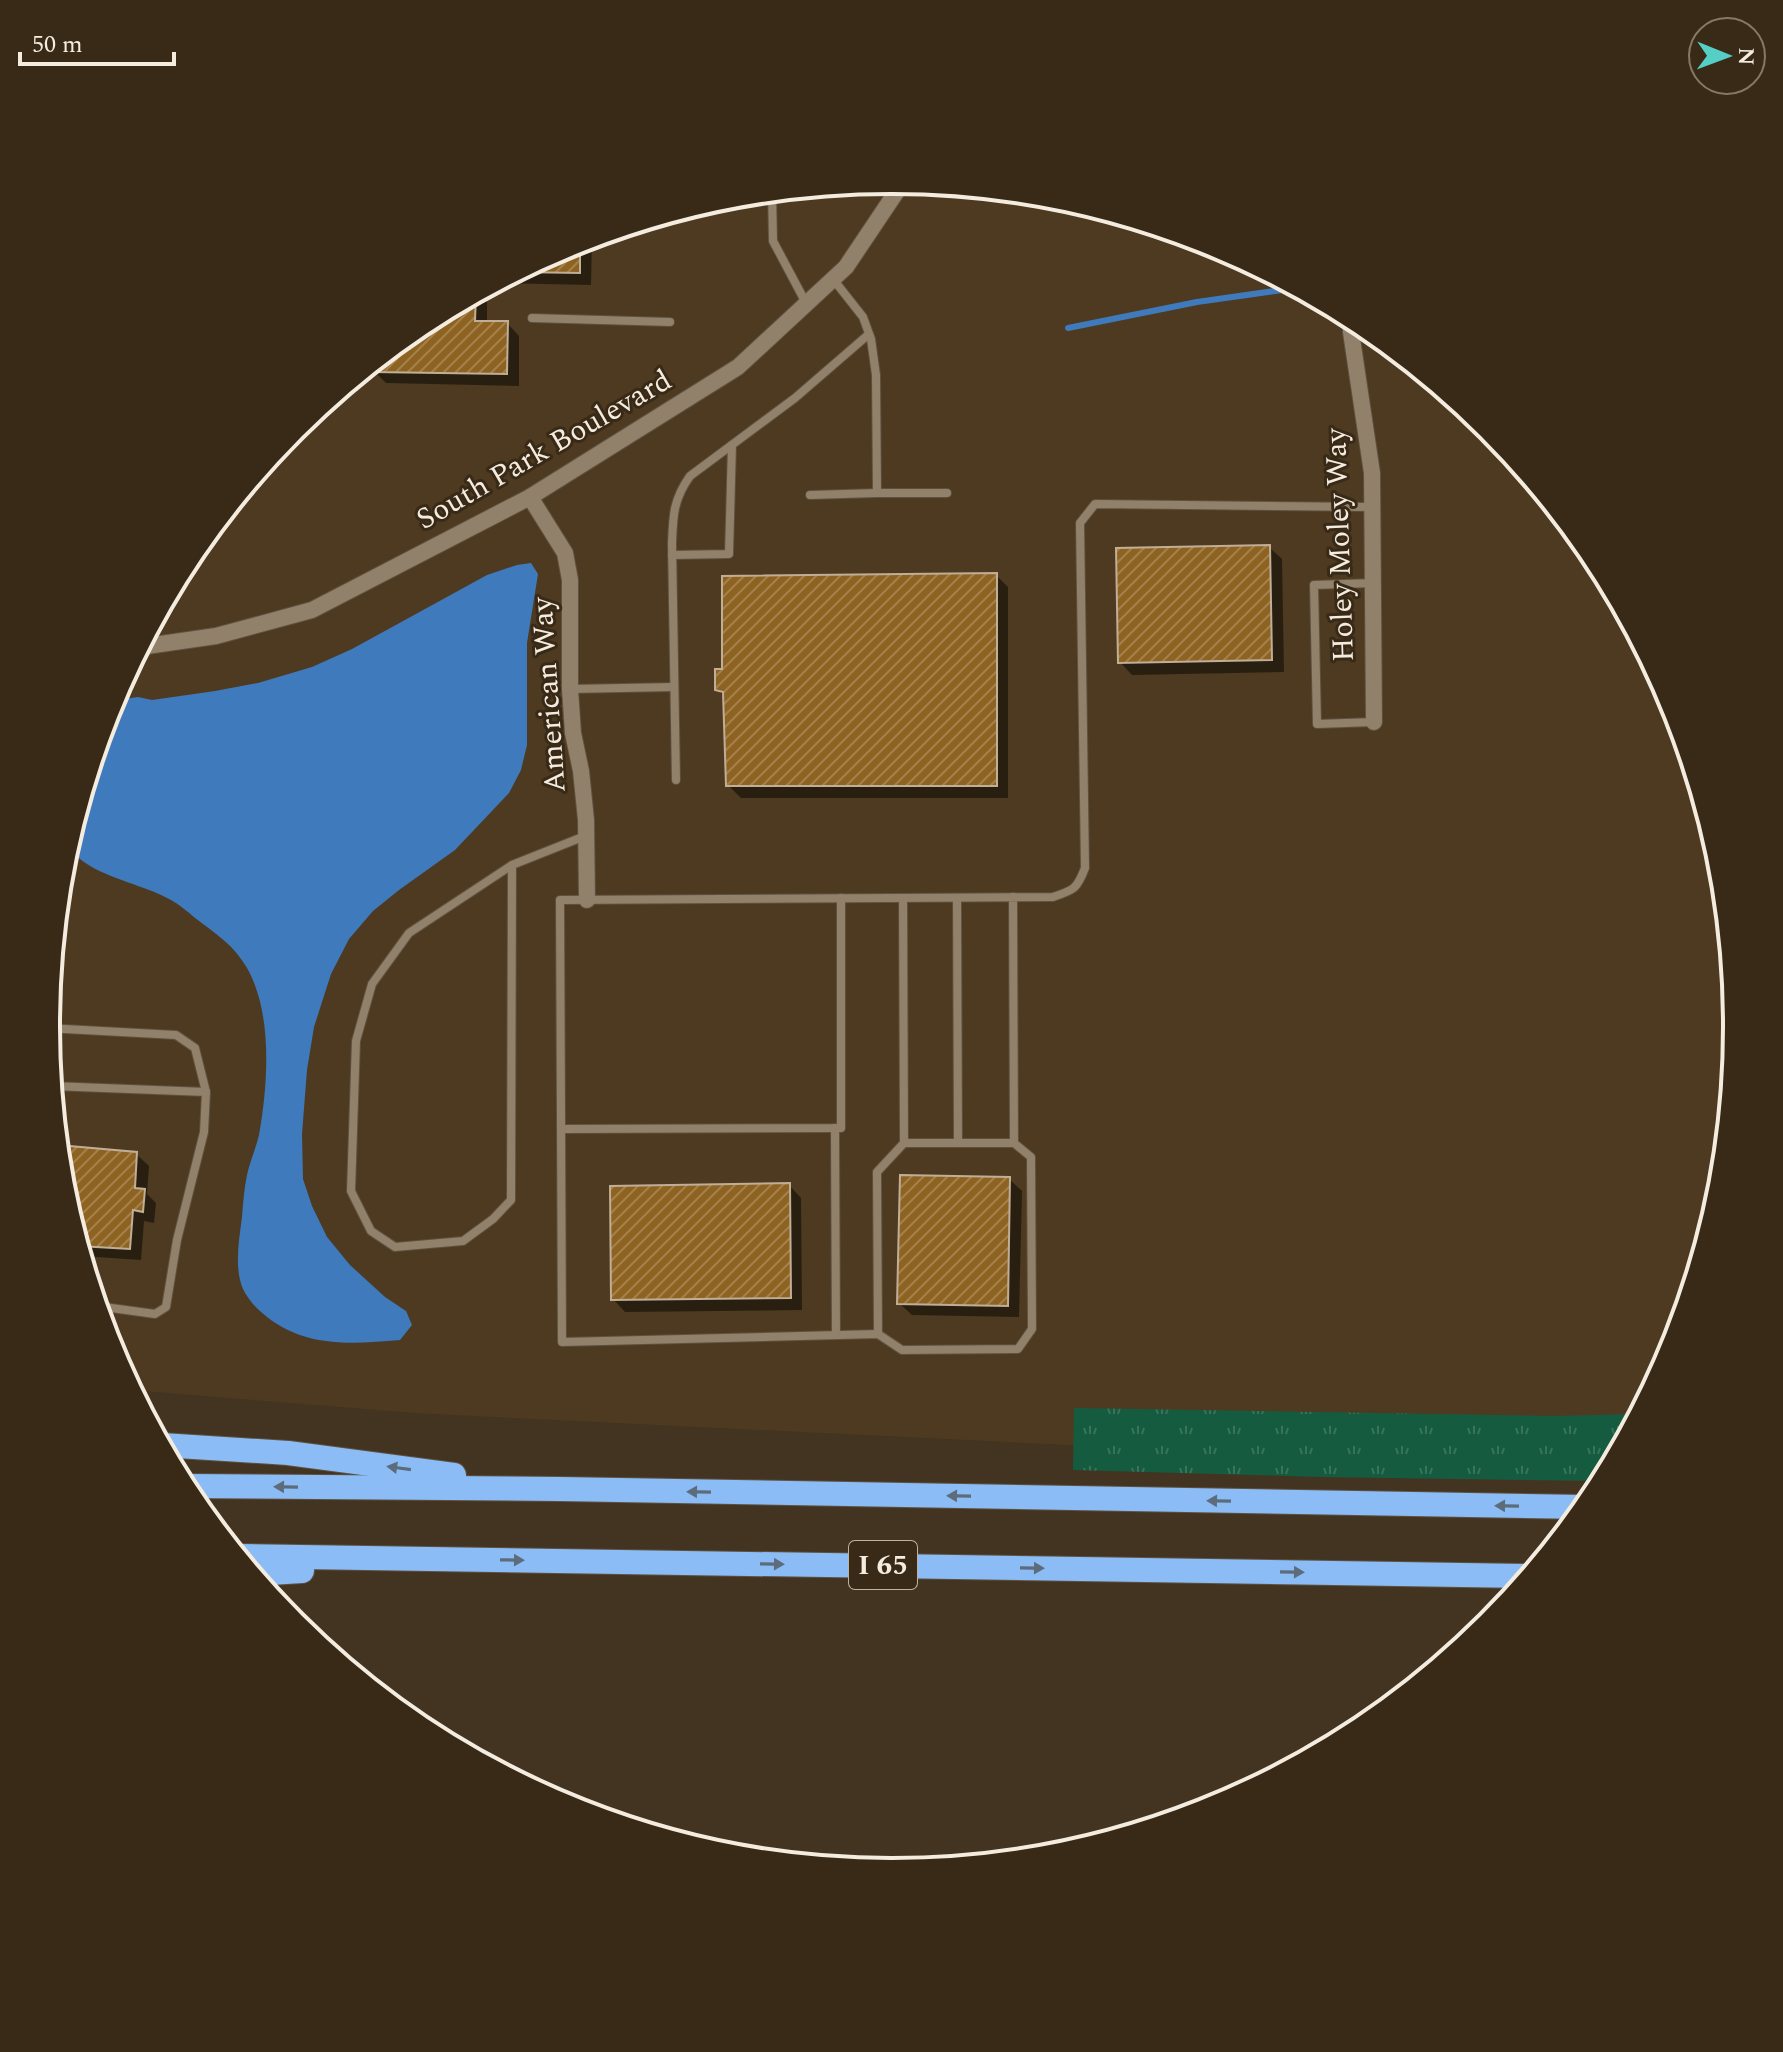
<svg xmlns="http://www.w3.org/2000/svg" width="1783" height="2052" font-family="Spectral,serif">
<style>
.built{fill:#4d3a20}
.grass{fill:url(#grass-tufts)}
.water{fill:#3f7abd}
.shadow{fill:#0007}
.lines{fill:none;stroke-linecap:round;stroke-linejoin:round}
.stream{stroke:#3f7abd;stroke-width:6}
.building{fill:url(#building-hatch);stroke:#c0ae97;stroke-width:2}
.service-casing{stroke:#5e5140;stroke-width:10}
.minor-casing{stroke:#5e5140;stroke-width:18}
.motorway-casing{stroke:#5e5140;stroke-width:26}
.service{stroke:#91806a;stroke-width:8}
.minor{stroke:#91806a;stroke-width:16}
.motorway{stroke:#8bbcf5;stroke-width:24}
.oneway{fill:#5d6c7b}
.labels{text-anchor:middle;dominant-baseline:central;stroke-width:6;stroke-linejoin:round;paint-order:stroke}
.shield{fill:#382a17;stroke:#bcb2a4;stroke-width:2}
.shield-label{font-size:28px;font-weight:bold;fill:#f5ece0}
.street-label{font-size:30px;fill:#f5ece0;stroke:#382a17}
.rim{fill:none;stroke:#f5ece0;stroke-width:4}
</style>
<defs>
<pattern id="grass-tufts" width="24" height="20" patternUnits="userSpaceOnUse" patternTransform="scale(2)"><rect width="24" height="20" fill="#155b40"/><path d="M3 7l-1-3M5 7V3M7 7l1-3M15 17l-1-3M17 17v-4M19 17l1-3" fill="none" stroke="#38735b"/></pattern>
<pattern id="building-hatch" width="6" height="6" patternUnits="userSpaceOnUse" patternTransform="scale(2)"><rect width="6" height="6" fill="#8e6322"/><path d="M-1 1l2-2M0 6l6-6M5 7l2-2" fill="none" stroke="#a4814c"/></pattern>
</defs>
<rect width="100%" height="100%" fill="#423421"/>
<polygon class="built" points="892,181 1057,197 1215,245 1362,323 1490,428 1595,557 1673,703 1721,862 1737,1026 1721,1191 1672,1350 1615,1458 1292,1456 413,1413 132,1390 110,1349 62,1190 46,1026 62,861 111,702 189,556 294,428 422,323 568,245 727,197"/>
<polygon class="grass" points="1074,1408 1552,1416 1638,1414 1602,1481 1323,1477 1073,1470"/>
<path class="water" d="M531,563L538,574L527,643V745L521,770L509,793L455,850L399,890L373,911L349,939L331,974L314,1027L307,1070L302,1134L303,1179L312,1206L327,1237L350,1265L385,1297L406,1311L412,1325L400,1340C352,1344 307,1348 267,1317C257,1309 249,1301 243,1289C234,1268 239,1240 242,1217C243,1204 244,1189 247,1175C250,1161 256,1148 259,1135C268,1084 273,1014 247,968C233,944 217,935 195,918C188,912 180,905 171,900C143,883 79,874 68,843L111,701L138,697L152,700L215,691L258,683L312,667L352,649L487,575L517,565Z"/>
<g class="shadow">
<polygon points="592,237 591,285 497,283 568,245"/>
<polygon points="487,288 487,323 507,323 519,336 519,386 386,383 374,371 374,362 422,323"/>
<polygon points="1269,547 1282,559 1284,672 1132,675 1120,662"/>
<polygon points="996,575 1008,587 1008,798 741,798 728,785 726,698 717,689"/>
<polygon points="58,1147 136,1154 149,1166 147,1194 156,1203 154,1223 144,1221 141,1260 82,1256 62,1190"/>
<polygon points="1009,1179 1022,1191 1019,1317 912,1315 899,1303"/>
<polygon points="789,1185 801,1198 802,1310 625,1312 613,1299"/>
</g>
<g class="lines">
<polyline class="stream" points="1068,328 1197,302 1296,288"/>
</g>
<g class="building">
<polygon points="580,241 580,273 517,272 568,245"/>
<polygon points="476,294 475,321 508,321 507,374 372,372 372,364 422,323"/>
<polygon points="1270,545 1272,660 1118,663 1116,548"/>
<polygon points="997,573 997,786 726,786 723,692 715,690 715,669 722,669 722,576"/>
<polygon points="58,1145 137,1152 135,1188 145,1189 143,1212 133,1210 130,1249 79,1246 62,1190"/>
<polygon points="900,1175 1010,1177 1008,1306 897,1304"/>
<polygon points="790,1183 791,1298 611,1300 610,1186"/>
</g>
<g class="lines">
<g class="service-casing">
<g id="service">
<polyline points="772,192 773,241 806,303"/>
<polyline points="833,279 863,317 871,339 876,375 877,493"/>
<polyline points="532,318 670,322"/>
<polyline points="810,495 877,493 947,493"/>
<polyline points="672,555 729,554 732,445"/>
<polyline points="1373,583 1314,585 1317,724 1374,722"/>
<polyline points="570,689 674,687"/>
<path d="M676,780L672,544C673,516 673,500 690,476L795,398L869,334"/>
<polyline points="512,865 409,933 372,984 356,1041 351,1191 371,1231 395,1247 463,1241 493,1219 511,1200 512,865 585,836"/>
<path d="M1013,897L1014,1143L1031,1157L1032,1329L1018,1349L902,1350L878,1334L562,1342L560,900L1053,897C1074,890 1077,889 1085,868L1080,523L1095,504L1372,507"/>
<polyline points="903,898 904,1143"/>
<polyline points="957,898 958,1143"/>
<polyline points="46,1028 176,1035 195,1048 206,1092 204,1132 177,1240 166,1307 155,1314 97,1306"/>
<polyline points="52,1086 206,1092"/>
<polyline points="835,1128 836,1335"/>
<polyline points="561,1129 841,1128 841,898"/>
<polyline points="878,1334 877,1172 904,1143 1014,1143"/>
</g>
</g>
<g class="minor-casing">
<g id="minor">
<polyline points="1351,318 1351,332 1372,473 1374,722"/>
<polyline points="530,497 565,553 570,580 570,689 573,733 581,771 586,820 587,900"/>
<polyline points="140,647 216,636 312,610 530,497 738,367 846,267 903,182"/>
</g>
</g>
<g class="motorway-casing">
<g id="motorway">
<polyline points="162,1445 288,1453 454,1475"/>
<polyline points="183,1486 560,1489 1585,1507"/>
<polyline points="238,1556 1529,1576"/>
<polyline points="253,1574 302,1571"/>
</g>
</g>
<use href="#service" class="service"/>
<use href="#minor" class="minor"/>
<use href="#motorway" class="motorway"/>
</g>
<defs><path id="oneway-solid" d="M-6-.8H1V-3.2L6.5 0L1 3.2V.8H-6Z" transform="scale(2)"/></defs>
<g class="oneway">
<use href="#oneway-solid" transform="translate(399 1468) rotate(-172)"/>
<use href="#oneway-solid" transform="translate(286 1487) rotate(-179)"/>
<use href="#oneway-solid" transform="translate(699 1492) rotate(-179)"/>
<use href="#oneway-solid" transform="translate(959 1496) rotate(-179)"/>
<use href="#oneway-solid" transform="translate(1219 1501) rotate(-179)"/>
<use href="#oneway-solid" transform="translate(1507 1506) rotate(-179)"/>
<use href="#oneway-solid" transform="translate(512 1560) rotate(1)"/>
<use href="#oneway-solid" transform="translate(772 1564) rotate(1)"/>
<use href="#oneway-solid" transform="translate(1032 1568) rotate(1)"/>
<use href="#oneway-solid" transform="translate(1292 1572) rotate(1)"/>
</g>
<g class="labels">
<rect class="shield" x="849" y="1541" width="68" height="48" rx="6"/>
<g class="shield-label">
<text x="883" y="1565">I 65</text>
</g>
<g class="street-label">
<text transform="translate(544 450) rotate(-30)">South Park Boulevard</text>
<text transform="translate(1340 545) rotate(-92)">Holey Moley Way</text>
<text transform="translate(549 695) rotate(-94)">American Way</text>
</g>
</g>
<path d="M0 0H1783V2052H0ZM891 194H892A831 831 0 0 1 1723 1025V1027A831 831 0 0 1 892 1858H891A831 831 0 0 1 60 1027V1025A831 831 0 0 1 891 194Z" fill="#382a17" fill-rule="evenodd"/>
<path class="rim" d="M891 194H892A831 831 0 0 1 1723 1025V1027A831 831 0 0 1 892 1858H891A831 831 0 0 1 60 1027V1025A831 831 0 0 1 891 194Z"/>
<g transform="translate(1727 56) rotate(91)"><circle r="38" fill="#382a17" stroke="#847867" stroke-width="2"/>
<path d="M0-6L14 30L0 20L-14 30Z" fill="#55cec5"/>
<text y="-12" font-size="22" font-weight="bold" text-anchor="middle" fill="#f5ece0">N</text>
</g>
<path d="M20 52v12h154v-12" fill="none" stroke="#f5ece0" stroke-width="4"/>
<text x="32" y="52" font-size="24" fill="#f5ece0" stroke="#382a17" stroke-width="6" paint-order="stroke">50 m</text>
</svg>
